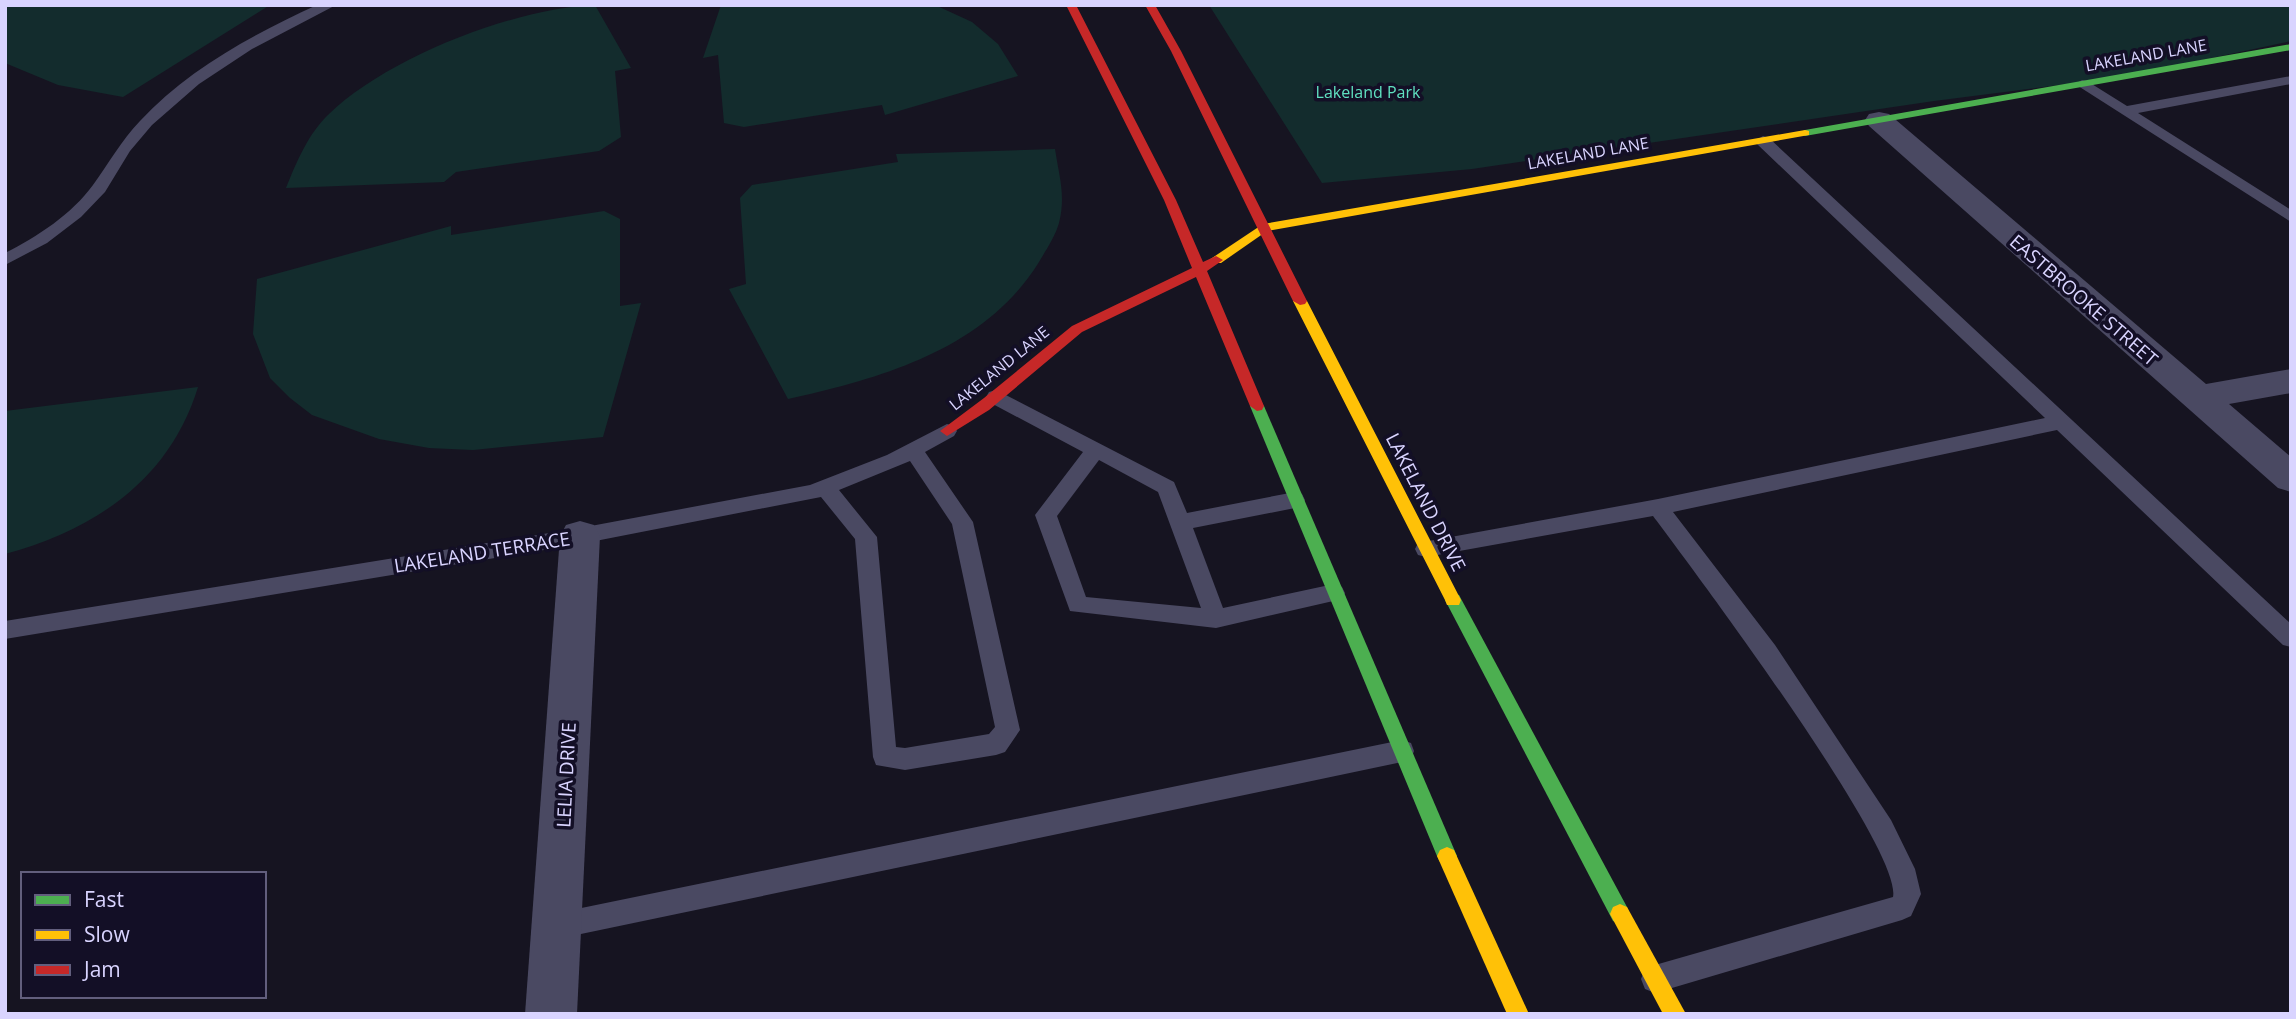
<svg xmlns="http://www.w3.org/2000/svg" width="2296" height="1019" font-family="'Open Sans',sans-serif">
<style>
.green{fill:#132c2d}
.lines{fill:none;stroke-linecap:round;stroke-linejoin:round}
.lane{fill:#4a4962;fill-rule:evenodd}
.street{fill:#4a4962;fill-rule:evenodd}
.fast{fill:#4caf50;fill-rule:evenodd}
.slow{fill:#ffc107;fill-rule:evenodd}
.jam{fill:#c62828;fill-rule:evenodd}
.labels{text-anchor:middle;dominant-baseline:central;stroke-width:7;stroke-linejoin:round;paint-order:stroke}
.far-street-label{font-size:16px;fill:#d9d4ff;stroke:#130f26}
.far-park-label{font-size:16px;fill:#5fe0c0;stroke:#130f26}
.street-label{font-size:19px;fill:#d9d4ff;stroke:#130f26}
</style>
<rect width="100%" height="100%" fill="#161421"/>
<g class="green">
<polygon points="5,5 270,5 123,97 58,85 5,63"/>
<path d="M595,5L631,68L615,71L621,137L599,151L456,172L444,182L286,188C297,161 308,134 329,114C387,58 514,8 595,5Z"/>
<polygon points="721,5 935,5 972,22 998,44 1018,76 885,115 882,105 744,127 724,123 718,55 703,58"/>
<polygon points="1209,5 2291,5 2291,41 2122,77 1934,101 1472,169 1322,183"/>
<path d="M1055,149C1059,176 1066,195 1059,223C1055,237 1046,250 1039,262C985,349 882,378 788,399L729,289L746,284L740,198L752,185L898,162L896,154Z"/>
<polygon points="604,211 620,219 620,306 641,303 603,437 473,450 429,448 379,439 312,415 290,398 270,378 253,334 257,279 451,226 451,235"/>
<path d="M198,387C170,479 95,530 5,554V411Z"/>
</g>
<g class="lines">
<g class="lane">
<path d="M317,5H336L252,49L199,84L152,125L130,151L105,192L81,217L47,243L5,265V253C37,237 72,214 93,185C109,163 121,141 140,121C188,69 254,34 317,5Z"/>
<polygon points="2291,76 2291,84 2138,113 2291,210 2291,222 2075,84 2082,80 2087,81 2127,106"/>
<path d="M1763,136L1769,138L2291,624V647L2283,645L2057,430L1673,512L1775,645L1891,820L1915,869L1921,894L1911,916L1902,920L1655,993L1645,989L1641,979L1645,969L1655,965L1893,897C1903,849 1692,568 1653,516L1426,557L1418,555L1415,549L1418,543L1658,499L2045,418L1757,144L1755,141Z"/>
<path d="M996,390L1174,482L1187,513L1295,492L1302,494L1305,500L1302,506L1295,508L1193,528L1223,608L1334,584L1342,587L1345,593L1342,599L1216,628L1070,611L1035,515L1083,452L989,402L986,397L989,392ZM1099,460L1158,492L1201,608L1086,597L1057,516Z"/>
<path d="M947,424L954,426L957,431L954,436L925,452L973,522L1020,730L1005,752L996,755L905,770L876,765L873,757L855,539L821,497L580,544L5,639V621L580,528L810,485L887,455ZM910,461L952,524L995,727L989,734L905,748L896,747L877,537L839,490Z"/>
<polygon points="1402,740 1411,743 1414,751 1411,759 1402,762 557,939 547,935 543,926 547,917 557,913"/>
</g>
<g class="street">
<polygon points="1879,112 1889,114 2206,384 2291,369 2291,393 2229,404 2291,457 2291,492 2278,488 1869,126 1865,120 1869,114"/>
<polygon points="580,521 594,525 600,536 577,1014 525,1014 560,536 566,525"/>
</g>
<g class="fast">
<polygon points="2291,44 2291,50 1805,136 1799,133 1805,130"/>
<polygon points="1257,401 1264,406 1457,856 1454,862 1447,865 1440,862 1437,856 1250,406"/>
<polygon points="1453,593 1459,595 1627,907 1630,914 1627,921 1620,924 1613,921 1445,600 1447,595"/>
</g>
<g class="slow">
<polygon points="1805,130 1809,131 1809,135 1267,231 1221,263 1211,263 1209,260 1263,224"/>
<polygon points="1300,297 1307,301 1461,600 1459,605 1447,605 1445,600 1293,301"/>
<polygon points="1447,847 1454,850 1529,1014 1507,1014 1437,856 1440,850"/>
<polygon points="1620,904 1627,907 1686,1014 1663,1014 1610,914 1613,907"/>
</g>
<g class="jam">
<polygon points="1066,5 1076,5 1176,200 1203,262 1216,256 1223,260 1207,271 1264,406 1262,410 1257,411 1250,406 1196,277 1082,332 989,410 947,436 940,431 984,398 1072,326 1192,268 1164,200"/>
<polygon points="1145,5 1155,5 1181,51 1307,301 1305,304 1300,305 1293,301 1171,51"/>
</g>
</g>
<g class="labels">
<g class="far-street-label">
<text transform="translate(2146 55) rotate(-10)">LAKELAND LANE</text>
<text transform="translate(1588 153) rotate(-10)">LAKELAND LANE</text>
<text transform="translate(999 368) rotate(-39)">LAKELAND LANE</text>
</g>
<g class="far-park-label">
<text x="1368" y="92">Lakeland Park</text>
</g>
<g class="street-label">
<text transform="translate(2084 300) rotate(41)">EASTBROOKE STREET</text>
<text transform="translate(1426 502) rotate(63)">LAKELAND DRIVE</text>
<text transform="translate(482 552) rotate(-9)">LAKELAND TERRACE</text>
<text transform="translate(566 775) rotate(-87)">LELIA DRIVE</text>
</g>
</g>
<rect width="2296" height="1019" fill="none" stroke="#d9d4ff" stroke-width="14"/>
<rect x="21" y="872" width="245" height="126" fill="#130f26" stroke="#625e7d" stroke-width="2"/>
<rect x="35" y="895" width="35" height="10" fill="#4caf50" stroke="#625e7d" stroke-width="2"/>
<text x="84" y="907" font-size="21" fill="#d9d4ff">Fast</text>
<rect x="35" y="930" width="35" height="10" fill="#ffc107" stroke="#625e7d" stroke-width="2"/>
<text x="84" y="942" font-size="21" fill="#d9d4ff">Slow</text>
<rect x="35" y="965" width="35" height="10" fill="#c62828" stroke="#625e7d" stroke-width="2"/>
<text x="84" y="977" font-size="21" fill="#d9d4ff">Jam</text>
</svg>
